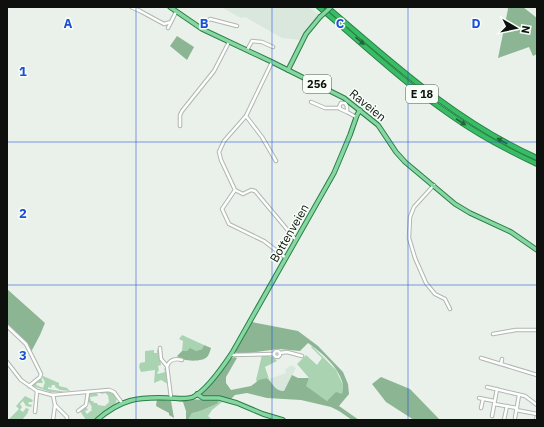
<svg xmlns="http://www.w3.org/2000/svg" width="544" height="427" font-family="'IBM Plex Sans',sans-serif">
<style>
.built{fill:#dae7dc}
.green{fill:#a9d3b1}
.forest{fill:#8bb593}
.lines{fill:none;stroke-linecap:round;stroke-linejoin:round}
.minor-casing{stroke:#b0b7b1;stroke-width:4.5}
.major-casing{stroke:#298047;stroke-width:5.5}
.highway-casing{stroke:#298047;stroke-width:6}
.minor{stroke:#fff;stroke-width:2.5}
.major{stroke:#88d7a3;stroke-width:3.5}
.highway{stroke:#38bd65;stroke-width:4}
.major-bridge-casing{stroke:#298047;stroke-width:5.5;stroke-linecap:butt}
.major-bridge{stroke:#88d7a3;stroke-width:3.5}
.oneway{fill:#23663a}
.grid{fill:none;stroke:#1d4ed8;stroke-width:1;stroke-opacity:0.55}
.labels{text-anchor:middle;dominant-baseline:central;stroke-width:3;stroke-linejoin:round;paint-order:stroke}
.shield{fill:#f7fef8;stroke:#545754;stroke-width:1}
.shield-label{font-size:11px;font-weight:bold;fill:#0e100e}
.street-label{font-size:12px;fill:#0e100e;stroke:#f7fef8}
.grid-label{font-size:13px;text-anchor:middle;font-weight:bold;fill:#1d4ed8;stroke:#f7fef8;stroke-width:3;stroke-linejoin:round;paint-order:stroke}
</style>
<rect width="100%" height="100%" fill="#eaf1eb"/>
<g class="built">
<polygon points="221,7 309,7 319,15 301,40 282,38 245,17 241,18"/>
<polygon points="291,365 296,368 284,391 279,391 275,389 269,379 286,373 285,370"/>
</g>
<g class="green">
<polygon points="182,335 204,345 202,349 196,351 182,351 183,341 179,339"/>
<polygon points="312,346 336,370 343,385 342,395 327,401 305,386 309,378 297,364 306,355 317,365 322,358 311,347"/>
<polygon points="157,349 159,351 161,365 158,366 159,371 157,372 158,374 165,372 164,368 167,369 168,384 161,380 154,383 155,370 141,372 139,367 140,363 145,362 145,351 154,350 154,353 157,353"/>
<polygon points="262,355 273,357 277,361 265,367 269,379 267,378 257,382 256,380"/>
<polygon points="43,376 59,383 59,386 67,388 70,391 60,390 55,387 55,385 52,385 51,388 48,387 48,389 66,392 50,392 33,386 33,384 41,378 43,383 37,383 36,385 43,388 45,382 42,377"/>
<polygon points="109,390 112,391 117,397 116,403 95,420 86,420 80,411 86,407 88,410 85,411 87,414 92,410 91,408 92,407 88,401 89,393 96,391 98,396 90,397 91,401 93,401 94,403 97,403 98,405 105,406 109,402 108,395 107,395 106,393 101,394 101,392"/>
<polygon points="25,396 33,400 32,402 29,402 28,404 32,405 31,407 26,406 23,401 20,404 22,407 20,410 23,412 26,408 29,409 27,414 22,420 8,420 19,409 16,406"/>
<path d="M219,401L222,402L212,410L208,416L212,420H188L192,413C201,412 208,407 217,404Z"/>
</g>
<g class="forest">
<polygon points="507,7 523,7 537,18 537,54 533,56 529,47 498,58 508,9"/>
<polygon points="177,36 194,47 187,60 170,46"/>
<polygon points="7,289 45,323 40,335 31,352 26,343 7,326"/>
<path d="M252,322L298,331L318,346L343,372L348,384L349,394L339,406L359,420H352L339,411L331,407L301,400L267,398L247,393L235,395L231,399L204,398L197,394L225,363L234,357L237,358L226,377V383L231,390L251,386L259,380L267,378C274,384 274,391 284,391L292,375L298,378H309L306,386L327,401L336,392L342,394C342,392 343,388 343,385C340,368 321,352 308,343L300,351L279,349L241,354L236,353V349Z"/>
<path d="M204,345L211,348C210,351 209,355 207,357C203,362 182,362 177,356L182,351H187L190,348L196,351L202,349Z"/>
<polygon points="381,377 410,389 440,420 414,420 386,402 372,384"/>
<polygon points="157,399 171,401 174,418 169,415 169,413 156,406"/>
<path d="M177,399L217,400L219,401L217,404C208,407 201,412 192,413L188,420H186V411L183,402L176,401Z"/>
</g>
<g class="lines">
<g class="minor-casing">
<g id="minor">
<polyline points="131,7 140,11 164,24 171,22"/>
<polyline points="168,28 176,12"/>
<polyline points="202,29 207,21 210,19 237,26"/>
<polyline points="247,50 252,41 262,42 273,47"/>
<polyline points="272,62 246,116 224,141 219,152 221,160 235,190 222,209 229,224 264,241 286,258"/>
<polyline points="311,102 325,108 340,108"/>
<polyline points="347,112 340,109 339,107 341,103 345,103 347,106 347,112 356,117"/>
<polyline points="246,116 262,137 276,161"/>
<polyline points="180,126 180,115 182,111 214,71 229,42"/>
<polyline points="434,185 414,207 410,217 409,238 415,258 426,283 435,294 445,299 450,309"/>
<polyline points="235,190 243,194 251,190 255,191 296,240"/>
<polyline points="7,326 26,344 41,374 40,377 29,386"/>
<polyline points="493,334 516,330 537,330"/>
<polyline points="160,348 161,359 167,366"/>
<circle cx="277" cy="354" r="3"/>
<polyline points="280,353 287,352 302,356"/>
<polyline points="231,355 274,354"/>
<polyline points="481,358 537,375"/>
<polyline points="7,362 21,380 37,391 52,395 109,390 114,392 122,403"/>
<polyline points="501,364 502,359"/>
<polyline points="167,366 171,398"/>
<path d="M167,366C170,359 175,358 182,360"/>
<polyline points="487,387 525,396 537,405"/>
<polyline points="53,395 55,405 53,420"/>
<polyline points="479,398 494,401"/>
<polyline points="494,404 517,408"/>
<polyline points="55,405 67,417 67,420"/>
<polyline points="481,408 483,399"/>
<polyline points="516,410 537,414"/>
<polyline points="78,411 86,405 88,392"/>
<polyline points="35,412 37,391"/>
<polyline points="492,416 497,389"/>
<polyline points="515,418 519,395"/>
<polyline points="504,420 507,406"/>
<polyline points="536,420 537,416"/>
</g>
</g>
<g class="major-casing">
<g id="major">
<polyline points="170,7 202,29 272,62 344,98 378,125 396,152 405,162 455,204 470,213 511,232 537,250"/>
<polyline points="288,70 306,34 320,17"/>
<polyline points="197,394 203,398 219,398 237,403 263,414 283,420"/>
<path d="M97,420C121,399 137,397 168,398C176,398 186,400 193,397C206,391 224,365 232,353L334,173L350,135L357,115L360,110"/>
</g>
</g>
<g class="highway-casing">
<g id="highway">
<path d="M319,7C363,44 405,84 452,116C479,135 507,150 537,164"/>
<path d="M327,7C395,65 455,121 537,158"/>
</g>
</g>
<use href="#minor" class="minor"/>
<use href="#major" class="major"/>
<use href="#highway" class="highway"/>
<g class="major-bridge-casing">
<polyline id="major-bridge" points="320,17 331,7"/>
</g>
<use href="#major-bridge" class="major-bridge"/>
</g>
<defs><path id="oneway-solid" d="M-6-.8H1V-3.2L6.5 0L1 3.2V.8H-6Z"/></defs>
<g class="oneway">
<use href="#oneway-solid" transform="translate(360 41) rotate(40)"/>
<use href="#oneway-solid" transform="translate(461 122) rotate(33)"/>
<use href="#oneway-solid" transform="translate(502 141) rotate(-151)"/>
</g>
<path class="grid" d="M136,7V420M272,7V420M408,7V420M7,142H537M7,285H537"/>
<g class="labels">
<g class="shield">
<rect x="303" y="75" width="28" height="18" rx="3"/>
<rect x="406" y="85" width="32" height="18" rx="3"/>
</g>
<g class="shield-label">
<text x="317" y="84">256</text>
<text x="422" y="94">E 18</text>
</g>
<g class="street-label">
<text transform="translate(368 105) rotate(39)">Raveien</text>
<text transform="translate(289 233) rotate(-60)">Bottenveien</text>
</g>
</g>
<g class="grid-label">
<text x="68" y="28">A</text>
<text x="204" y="28">B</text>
<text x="340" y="28">C</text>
<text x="476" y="28">D</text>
<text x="23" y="76">1</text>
<text x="23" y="218">2</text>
<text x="23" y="360">3</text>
</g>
<rect width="544" height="427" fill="none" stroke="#0e100e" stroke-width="16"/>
<g transform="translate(516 28) rotate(99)" stroke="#f7fef8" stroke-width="3" paint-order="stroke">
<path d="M0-3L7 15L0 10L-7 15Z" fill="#0e100e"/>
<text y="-6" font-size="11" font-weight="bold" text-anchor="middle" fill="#0e100e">N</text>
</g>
</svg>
